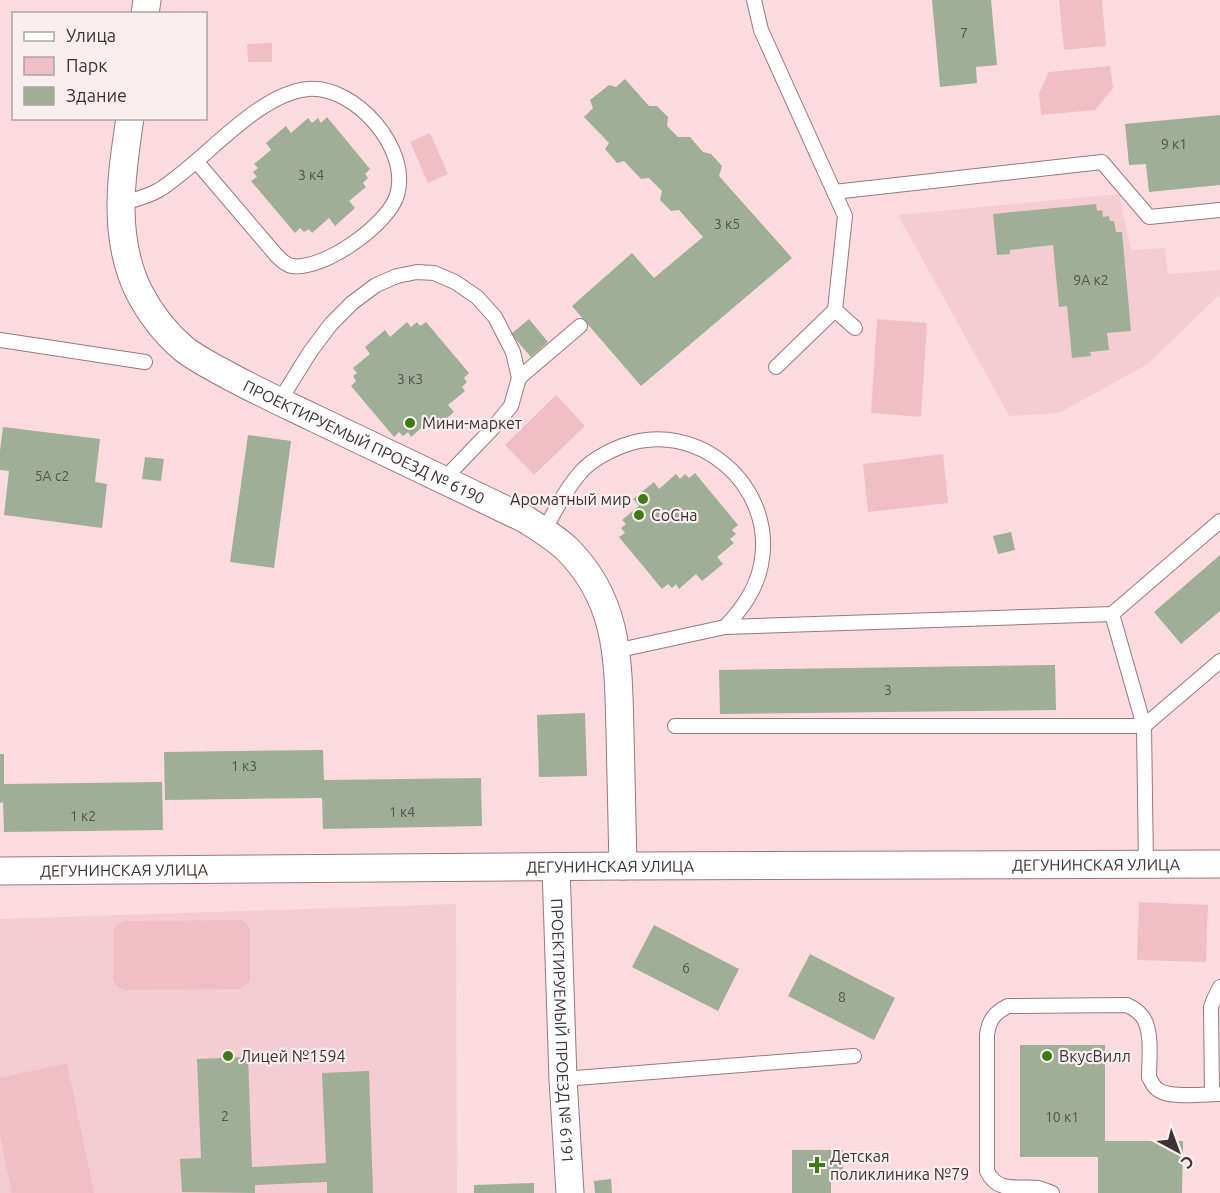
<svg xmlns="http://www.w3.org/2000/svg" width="1220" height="1193" font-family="Ubuntu,sans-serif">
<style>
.built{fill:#f4ccd1}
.green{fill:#f0bfc6}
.building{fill:#9eae97}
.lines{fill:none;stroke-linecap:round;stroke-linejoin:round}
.service-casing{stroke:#96797d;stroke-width:16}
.minor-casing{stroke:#96797d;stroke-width:29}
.service{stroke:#fff;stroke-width:14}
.minor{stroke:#fff;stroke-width:27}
.poi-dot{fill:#3e7b17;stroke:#fbeeef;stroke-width:2}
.labels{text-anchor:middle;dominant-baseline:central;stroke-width:4.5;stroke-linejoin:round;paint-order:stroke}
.number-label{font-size:14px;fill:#56514d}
.poi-label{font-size:16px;fill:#3e3234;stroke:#fbeeef;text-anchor:start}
.street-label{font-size:16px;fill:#3e3234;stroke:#fbeeef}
</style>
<rect width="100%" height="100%" fill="#fcdbdf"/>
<g class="built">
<polygon points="1119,194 1131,250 1165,248 1168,274 1220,270 1220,294 1148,364 1059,413 1009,416 898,215"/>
<polygon points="456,904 457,1193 0,1193 0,919"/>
</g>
<g class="green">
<polygon points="1059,0 1102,0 1106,46 1064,50"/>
<polygon points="272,43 272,62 248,62 247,44"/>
<polygon points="1110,66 1113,88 1095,110 1041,115 1039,93 1049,72"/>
<polygon points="430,133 448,174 428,183 410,142"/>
<polygon points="877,319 927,323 921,417 871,413"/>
<polygon points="556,395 585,426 534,475 505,445"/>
<polygon points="943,454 948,503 868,512 863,464"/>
<polygon points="1139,902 1208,905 1206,962 1137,960"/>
<polygon points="240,920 246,923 250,930 250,980 246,985 240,989 125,990 118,987 113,981 113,930 117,924 125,921"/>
<polygon points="67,1063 94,1193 12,1193 0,1136 0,1078"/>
</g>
<g class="building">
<polygon points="932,0 991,0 997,65 976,67 977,83 940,87"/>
<polygon points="625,79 649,106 657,106 668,117 667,126 678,137 690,137 703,152 711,154 722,166 719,176 792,258 641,386 572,306 632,253 654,278 703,237 679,210 671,211 660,200 662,191 649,178 641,179 624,161 617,163 605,149 609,143 584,117 593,108 590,100 609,85 616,87"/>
<polygon points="1220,115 1220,185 1149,192 1146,164 1129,165 1125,124"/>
<polygon points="327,117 370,169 365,174 368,178 363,183 366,187 349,201 355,208 335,226 329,218 312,233 309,229 304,232 300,228 295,233 251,181 257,177 253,172 258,168 254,164 271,150 266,143 286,126 291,133 308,118 312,123 318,118 321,123"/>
<polygon points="1096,204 1097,211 1102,210 1103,217 1109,216 1110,221 1114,221 1116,232 1122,232 1131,331 1107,333 1109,350 1090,352 1091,356 1072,358 1067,306 1059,307 1053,245 1010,250 1010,254 997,255 993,214"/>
<polygon points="529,319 548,342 531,357 511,334"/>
<polygon points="407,322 411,327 417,322 420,326 426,322 469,373 464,378 467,382 462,387 465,391 448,405 454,412 434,429 428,422 411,437 408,432 403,436 399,432 394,437 351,386 356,381 353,376 357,373 353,368 370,354 365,347 385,330 390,337"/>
<polygon points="3,427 100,439 95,482 107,484 102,528 4,515 9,471 0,470 0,451"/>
<polygon points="248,435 291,441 274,568 230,562"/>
<polygon points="145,457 164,459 161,481 142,479"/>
<polygon points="695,473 738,525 732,530 736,534 730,539 734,543 717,557 723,564 702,581 696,574 679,589 676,584 672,588 668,584 662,589 619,537 625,533 621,528 626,524 622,520 639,506 633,499 654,482 659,489 676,474 680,479 685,474 689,478"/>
<polygon points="1011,532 1015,550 998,554 993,536"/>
<polygon points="1220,555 1220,611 1181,644 1154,612"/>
<polygon points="1055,665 1056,710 720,714 719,670"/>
<polygon points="585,713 587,776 539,777 537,715"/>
<polygon points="323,750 324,780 481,778 482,826 323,829 322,798 165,800 164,752"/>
<polygon points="0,754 4,754 4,784 162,782 163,830 4,832 3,802 0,803"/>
<polygon points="654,925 739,969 718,1011 632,967"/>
<polygon points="810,954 895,998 874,1040 788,996"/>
<polygon points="1020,1045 1105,1045 1105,1141 1183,1141 1182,1193 1098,1193 1098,1157 1020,1157"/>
<polygon points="248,1057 252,1167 326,1163 322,1073 369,1071 373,1193 327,1193 327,1182 255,1185 255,1193 182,1192 180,1159 201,1158 197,1059"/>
<polygon points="792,1150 843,1150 843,1181 831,1181 831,1193 792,1193"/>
<polygon points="611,1179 612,1193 595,1193 594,1181"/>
<polygon points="534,1183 534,1193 474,1193 474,1185"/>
</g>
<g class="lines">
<g class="service-casing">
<g id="service">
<polyline points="754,0 761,30 845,216 835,310 855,328"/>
<polyline points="834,192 1102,162 1149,217 1220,210"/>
<path d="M120,204C133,200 147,197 159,190C204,162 256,94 308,89C355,85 411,149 397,195C389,224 323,271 292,266C286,265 281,260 277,256L196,161"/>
<polyline points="0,340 145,362"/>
<polyline points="776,367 835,310"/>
<polyline points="519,378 580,326"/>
<polyline points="279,402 310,352 331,324 352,303 376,285 397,276 417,272 434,273 455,282 477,297 495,317 513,352 519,378 511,406 493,428 443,480"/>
<path d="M544,531C555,511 565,490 580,473C591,460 607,452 622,446C697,417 777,486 761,565C756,590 742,609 725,627"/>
<polyline points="1112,614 1144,726 1146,865"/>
<polyline points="615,651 725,627 1112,614 1220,521"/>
<polyline points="675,726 1144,726 1220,661"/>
<polyline points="563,1079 854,1056"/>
<polyline points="1212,1094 1211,1007 1214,999 1220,987"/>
<path d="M1052,1193C1048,1191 1043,1189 1038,1188C1017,1186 997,1193 987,1171V1035C989,1020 994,1013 1008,1006L1127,1005C1133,1008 1138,1011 1142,1016C1153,1030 1149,1060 1149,1077C1151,1081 1153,1086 1157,1089C1168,1099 1205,1094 1220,1094"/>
</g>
</g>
<g class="minor-casing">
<g id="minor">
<polyline points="145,14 147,0"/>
<path id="s1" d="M130,118C121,177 112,237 139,292C150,313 166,334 184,349C198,360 215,368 231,377C257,391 285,404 312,417C383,451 454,485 525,519C539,528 554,537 566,548C620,601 618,662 620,732C621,777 622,821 623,866"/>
<path id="s2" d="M556,867L563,1079L570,1193"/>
<path id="s3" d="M0,871L623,866L1220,864"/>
</g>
</g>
<use href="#service" class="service"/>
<use href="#minor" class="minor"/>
</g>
<g class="poi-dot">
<circle cx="410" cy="423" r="6"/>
<circle cx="643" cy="499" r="6"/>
<circle cx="639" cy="515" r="6"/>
<circle cx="228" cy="1056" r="6"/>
<circle cx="1047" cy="1056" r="6"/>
<path d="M814 1156h6v6h6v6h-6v6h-6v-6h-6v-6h6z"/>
</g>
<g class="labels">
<g class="number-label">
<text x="964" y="33">7</text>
<text x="1174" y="144">9 к1</text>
<text x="311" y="175">3 к4</text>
<text x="727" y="224">3 к5</text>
<text x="1091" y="280">9А к2</text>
<text x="410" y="379">3 к3</text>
<text x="52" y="476">5А с2</text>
<text x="888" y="690">3</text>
<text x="244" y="766">1 к3</text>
<text x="402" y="812">1 к4</text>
<text x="83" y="816">1 к2</text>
<text x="686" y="968">6</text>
<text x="842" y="997">8</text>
<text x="225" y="1116">2</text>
<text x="1062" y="1117">10 к1</text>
</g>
<g class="poi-label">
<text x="422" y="423">Мини-маркет</text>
<text x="631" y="499" text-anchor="end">Ароматный мир</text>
<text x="651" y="515">СоСна</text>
<text x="240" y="1056">Лицей №1594</text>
<text x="1059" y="1056">ВкусВилл</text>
<text x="830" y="1156">Детская<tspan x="830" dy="18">поликлиника №79</tspan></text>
</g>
<g class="street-label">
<text stroke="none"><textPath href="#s1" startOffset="453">ПРОЕКТИРУЕМЫЙ ПРОЕЗД № 6190</textPath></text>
<text stroke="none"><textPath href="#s3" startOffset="1096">ДЕГУНИНСКАЯ УЛИЦА</textPath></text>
<text stroke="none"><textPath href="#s3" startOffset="610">ДЕГУНИНСКАЯ УЛИЦА</textPath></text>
<text stroke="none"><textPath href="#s3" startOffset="124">ДЕГУНИНСКАЯ УЛИЦА</textPath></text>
<text stroke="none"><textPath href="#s2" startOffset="164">ПРОЕКТИРУЕМЫЙ ПРОЕЗД № 6191</textPath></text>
</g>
</g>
<rect x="12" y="12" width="195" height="108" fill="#fbeeef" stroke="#afa3a4" stroke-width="1.5"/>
<rect x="24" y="32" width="30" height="9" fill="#ffffff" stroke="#afa3a4" stroke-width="1.5"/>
<text x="66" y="42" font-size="18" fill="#3e3234">Улица</text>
<rect x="24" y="57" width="30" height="18" fill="#f0bfc6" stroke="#afa3a4" stroke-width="1.5"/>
<text x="66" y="72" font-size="18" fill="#3e3234">Парк</text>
<rect x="24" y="87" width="30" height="18" fill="#9eae97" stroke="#afa3a4" stroke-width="1.5"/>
<text x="66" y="102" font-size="18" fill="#3e3234">Здание</text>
<g transform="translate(1178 1151) rotate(139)" stroke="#fbeeef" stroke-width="4.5" paint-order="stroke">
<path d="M0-4.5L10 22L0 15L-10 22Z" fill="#3e3234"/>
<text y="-9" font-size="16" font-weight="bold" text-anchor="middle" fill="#3e3234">С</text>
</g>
</svg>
